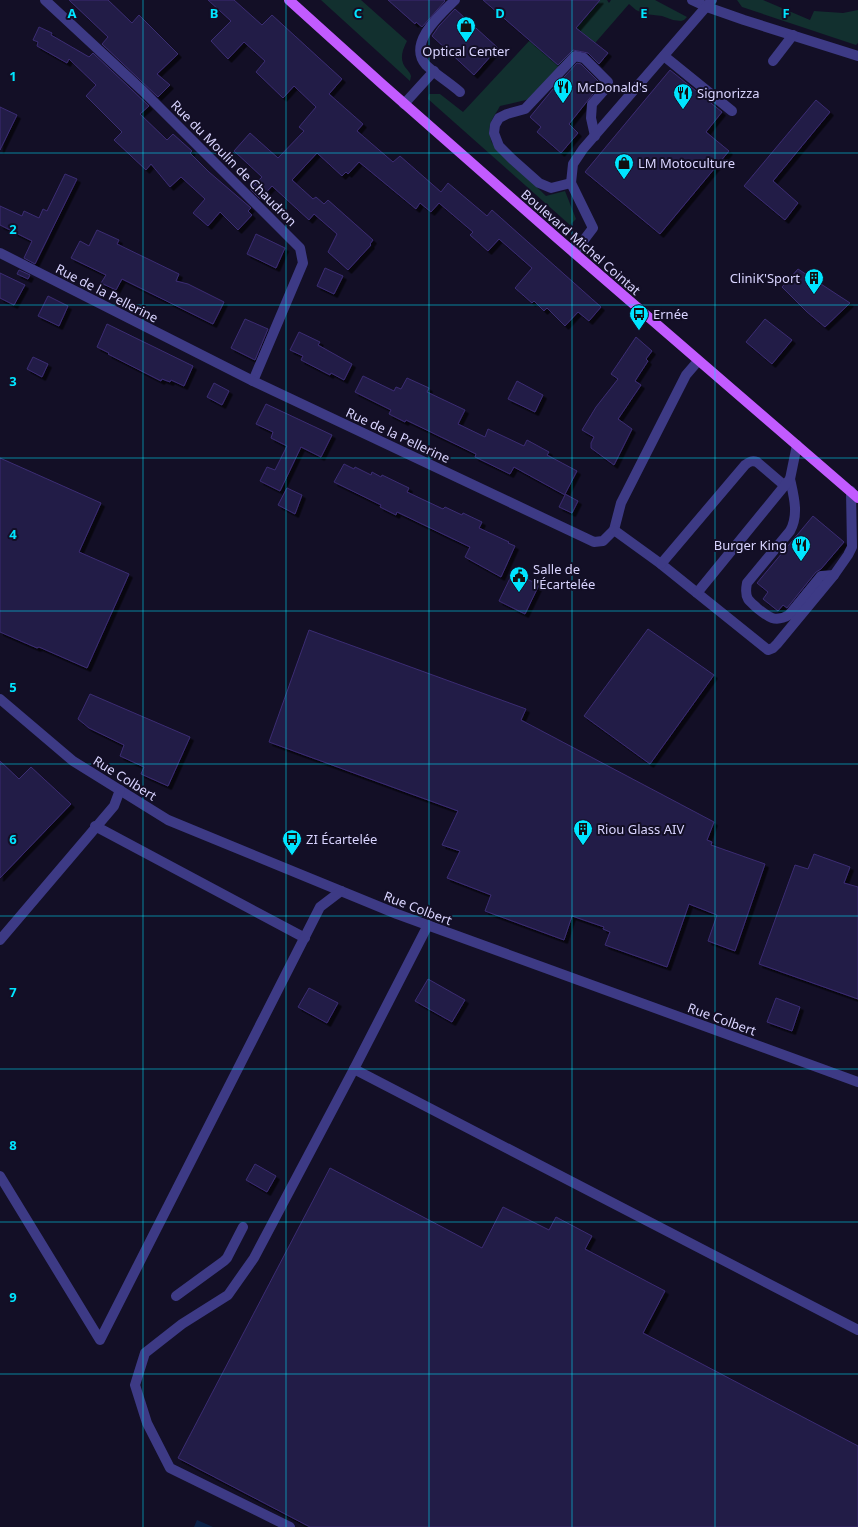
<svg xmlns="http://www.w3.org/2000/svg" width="858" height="1527" font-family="'Noto Sans',sans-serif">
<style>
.green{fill:#12302f}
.water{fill:#0c2248}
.building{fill:#241b47;stroke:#3b2d73;filter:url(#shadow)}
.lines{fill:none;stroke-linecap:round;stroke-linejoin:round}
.minor{stroke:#3d3a85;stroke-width:10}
.major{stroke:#c25bff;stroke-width:10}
.grid{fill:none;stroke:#00e5ff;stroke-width:1;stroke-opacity:0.55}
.labels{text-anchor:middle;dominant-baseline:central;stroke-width:4;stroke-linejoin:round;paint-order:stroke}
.poi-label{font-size:13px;fill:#d9d4ff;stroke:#130f26;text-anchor:start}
.street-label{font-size:13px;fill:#d9d4ff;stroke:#130f26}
.grid-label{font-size:13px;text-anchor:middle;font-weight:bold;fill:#00e5ff;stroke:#130f26;stroke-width:4;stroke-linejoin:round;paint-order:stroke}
</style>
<defs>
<filter id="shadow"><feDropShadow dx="3.5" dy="3.5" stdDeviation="0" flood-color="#0009"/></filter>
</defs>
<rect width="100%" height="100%" fill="#130f26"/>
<g class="green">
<path d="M321,0H361L407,41C403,49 399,58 405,67C407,70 410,72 411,76L410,81Z"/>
<path d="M600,0H607L609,3L611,0H655L687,17L684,20L681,21L673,20L662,16L645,14L636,10L629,4L589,50L580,45L537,95L530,99L500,106C491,122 486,125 492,143L546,196L565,191L576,219L570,225L428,99L429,94H440L463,112L530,40Z"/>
<polygon points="737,0 763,0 810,20 814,11 843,13 858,10 858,43 856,45 742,7"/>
</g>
<polygon class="water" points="197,1520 213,1527 194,1527"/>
<g class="building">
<polygon points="69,0 108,0 132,23 139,15 178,54 157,74 170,85 158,97 102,44 108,37"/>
<polygon points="208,0 234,0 262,25 272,15 342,79 329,94 363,124 357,131 393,162 400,156 441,192 448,183 487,216 492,210 601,307 589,321 578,312 565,326 547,308 544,311 534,301 532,303 515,288 532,268 499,239 488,251 470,235 473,232 439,203 431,212 420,203 416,209 359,162 348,174 346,172 342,176 317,153 292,180 313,199 316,197 324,204 328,200 373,240 370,244 371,245 348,270 328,252 337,234 314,214 309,220 272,186 260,199 250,189 262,177 234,151 250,133 278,158 304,131 299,127 316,107 294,86 283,98 256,72 265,61 244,42 228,59 211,41 231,21"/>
<polygon points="388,0 444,0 445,1 422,27 416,22 415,24"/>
<polygon points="483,0 600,0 576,28 608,53 599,64 588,53 573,50 558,65"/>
<polygon points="455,9 498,48 474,75 432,36 439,26"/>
<polygon points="39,27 52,33 51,35 89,57 93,53 149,106 140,114 167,140 173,134 192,151 190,153 209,172 251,208 248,211 252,215 238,230 220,212 208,226 193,213 205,199 181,177 170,187 151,164 146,170 114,140 122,132 86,96 96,85 69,59 67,63 37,46 38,42 33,40"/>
<polygon points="577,63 581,64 601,84 569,124 578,133 561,153 537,132 541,127 530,117 553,89"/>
<polygon points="670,70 722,112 706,132 729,151 660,234 585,172"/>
<polygon points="816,100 830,112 773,181 798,203 785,220 744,186"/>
<polygon points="0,107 17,115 0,150"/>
<polygon points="65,174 77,179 35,264 24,258 32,241 0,225 0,206 22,216 24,211 39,218 43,209 47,211"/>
<polygon points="97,230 119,240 117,244 179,274 176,281 188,284 224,302 213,324 122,279 116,290 101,283 106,275 71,258 80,241 89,246"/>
<polygon points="256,234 285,248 276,268 247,254"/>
<polygon points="325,268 343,276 334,294 317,286"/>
<polygon points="798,269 850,303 825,327 807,312 782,287"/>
<polygon points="19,270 30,275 28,279 17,274"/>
<polygon points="0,273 25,285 14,305 0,298"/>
<polygon points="48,296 68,306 59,326 38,316"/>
<polygon points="245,319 268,329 255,360 231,348"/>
<polygon points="765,319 792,340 772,364 746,342"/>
<polygon points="107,324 193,366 184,386 171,380 170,382 162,379 161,381 108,354 109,353 97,347"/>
<polygon points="299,332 320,342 318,345 352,364 344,380 331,373 330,375 301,360 303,356 290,350"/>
<polygon points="636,337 652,351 646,359 648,361 635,381 641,385 618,419 632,429 614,465 591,448 591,443 594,437 582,430 596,407 618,379 611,374"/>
<polygon points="33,357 48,364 42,377 27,369"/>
<polygon points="363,376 394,391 396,387 401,389 407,378 429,388 427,392 465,410 458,424 485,437 488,429 524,446 527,440 549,452 547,455 577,471 565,494 578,501 572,513 559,507 565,495 514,467 510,474 475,457 476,454 406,420 405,422 389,414 391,410 355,392"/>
<polygon points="517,381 543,395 535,412 508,399"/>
<polygon points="214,383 229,391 222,405 207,397"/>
<polygon points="266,404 332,435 321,457 301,447 280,491 260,481 267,467 275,470 287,446 271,438 273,432 256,424"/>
<polygon points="0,458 101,503 79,552 129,574 87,668 39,647 37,648 0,632"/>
<polygon points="344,464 354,469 355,467 371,475 372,472 381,477 382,475 409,488 407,492 443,509 445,507 462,515 463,513 482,522 479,528 509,542 508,543 515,546 501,577 465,557 470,547 397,512 396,515 380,507 381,505 334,482"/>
<polygon points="287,488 302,495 295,514 278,505"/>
<polygon points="813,516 844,542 821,569 816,572 787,608 783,605 778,611 763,599 768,592 757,583"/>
<polygon points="513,572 539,585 525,614 499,601"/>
<polygon points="648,629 714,675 650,764 584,716"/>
<polygon points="309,630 526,709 521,720 714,822 707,840 712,842 711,845 765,864 735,951 708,941 717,915 689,904 667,967 605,945 610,932 603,929 604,927 572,916 564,940 485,911 491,895 447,878 460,851 442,845 458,811 269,742"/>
<polygon points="90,694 190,737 168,786 141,774 144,767 120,756 124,745 89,728 78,719"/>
<polygon points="0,761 19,779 31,767 71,804 0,878"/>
<polygon points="814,854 850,867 844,883 858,887 858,999 759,964 795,865 808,869"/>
<polygon points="428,979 465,1000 452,1022 415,1001"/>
<polygon points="309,988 338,1003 327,1023 298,1007"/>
<polygon points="776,998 800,1007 792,1031 767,1022"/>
<polygon points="255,1164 276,1176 267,1192 246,1180"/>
<polygon points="330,1168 482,1248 503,1207 549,1230 556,1217 592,1236 585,1249 665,1291 643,1333 858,1446 858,1527 310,1527 178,1458"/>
</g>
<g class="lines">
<g class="minor">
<polyline points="45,0 143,91 300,248 303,263 253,381"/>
<path d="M455,0C440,15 407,43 426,65C434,73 451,84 460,92"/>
<polyline points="692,0 707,7 744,20 858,56"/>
<polyline points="664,56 732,111"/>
<polyline points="773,61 793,35"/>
<polyline points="404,104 434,71"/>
<polyline points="571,183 551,188 539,183 512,159 499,146 494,133 495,125 499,118 507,114 525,109 575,56 584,58 608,82 608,86 592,104 591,118 595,136"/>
<polyline points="0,253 253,381 594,542 603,541 614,530 621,503 686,375 698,361"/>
<polyline points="574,253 593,228 571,183 573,164 583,149 712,0"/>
<path d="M790,479C794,497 799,515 790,531L747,583C746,588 745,594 748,599C750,602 754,605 757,608C768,617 775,623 789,615L821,576L834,575"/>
<polyline points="614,530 661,564 768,650 773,648 777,644 834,575 848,555 852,547 851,491"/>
<path d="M661,564L745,465C749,462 752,460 757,462L785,486"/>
<polyline points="697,593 790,479 797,445"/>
<polyline points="0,699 73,761 168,820 397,914 858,1082"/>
<polyline points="95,826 305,938"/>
<polyline points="0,940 114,806 120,790"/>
<polyline points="354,1069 858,1330"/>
<polyline points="0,1176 100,1340 320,907 341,891"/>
<polyline points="176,1296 224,1261 227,1258 243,1227"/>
<polyline points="290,1527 170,1468 147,1423 135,1385 145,1353 182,1324 228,1295 254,1258 354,1069 428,925"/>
</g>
<polyline class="major" points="289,0 382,84 557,238 858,498"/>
</g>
<path class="grid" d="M143,0V1527M286,0V1527M429,0V1527M572,0V1527M715,0V1527M0,153H858M0,305H858M0,458H858M0,611H858M0,764H858M0,916H858M0,1069H858M0,1222H858M0,1374H858"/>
<defs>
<g id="shop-pin" transform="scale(1)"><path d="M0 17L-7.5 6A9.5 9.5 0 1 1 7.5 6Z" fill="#00e5ff" stroke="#130f26"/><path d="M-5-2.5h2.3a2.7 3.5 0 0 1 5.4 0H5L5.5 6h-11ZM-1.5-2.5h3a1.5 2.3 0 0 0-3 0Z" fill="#111"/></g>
<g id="restaurant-pin" transform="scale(1)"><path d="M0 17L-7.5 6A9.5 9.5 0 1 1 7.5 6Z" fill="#00e5ff" stroke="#130f26"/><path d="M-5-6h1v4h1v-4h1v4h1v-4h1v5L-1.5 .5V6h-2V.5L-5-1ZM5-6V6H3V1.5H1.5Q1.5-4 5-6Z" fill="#111"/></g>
<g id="building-pin" transform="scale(1)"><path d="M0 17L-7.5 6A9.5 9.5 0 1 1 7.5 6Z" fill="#00e5ff" stroke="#130f26"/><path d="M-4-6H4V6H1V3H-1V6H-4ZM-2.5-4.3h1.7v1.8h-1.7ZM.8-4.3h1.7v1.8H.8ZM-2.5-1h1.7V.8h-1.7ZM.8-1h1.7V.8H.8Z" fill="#111"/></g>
<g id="bus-pin" transform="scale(1)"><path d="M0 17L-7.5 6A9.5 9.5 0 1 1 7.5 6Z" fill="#00e5ff" stroke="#130f26"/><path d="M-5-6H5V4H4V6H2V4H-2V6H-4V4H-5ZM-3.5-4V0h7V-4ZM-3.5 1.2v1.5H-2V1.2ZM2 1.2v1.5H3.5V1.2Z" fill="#111"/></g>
<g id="civic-pin" transform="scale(1)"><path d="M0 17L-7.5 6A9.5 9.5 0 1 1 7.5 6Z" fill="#00e5ff" stroke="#130f26"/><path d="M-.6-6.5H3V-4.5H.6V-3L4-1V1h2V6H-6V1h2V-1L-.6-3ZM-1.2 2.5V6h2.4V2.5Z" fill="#111"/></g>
</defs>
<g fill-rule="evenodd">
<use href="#shop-pin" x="466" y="26"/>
<use href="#restaurant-pin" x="563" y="87"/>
<use href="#restaurant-pin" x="683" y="93"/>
<use href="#shop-pin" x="624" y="163"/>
<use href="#building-pin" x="814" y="278"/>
<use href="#bus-pin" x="639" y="314"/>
<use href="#restaurant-pin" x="801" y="545"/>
<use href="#civic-pin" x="519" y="576"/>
<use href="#building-pin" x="583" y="829"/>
<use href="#bus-pin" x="292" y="839"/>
</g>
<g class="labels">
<g class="poi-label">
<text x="466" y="51" text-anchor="middle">Optical Center</text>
<text x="577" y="87">McDonald's</text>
<text x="697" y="93">Signorizza</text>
<text x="638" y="163">LM Motoculture</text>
<text x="800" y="278" text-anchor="end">CliniK'Sport</text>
<text x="653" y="314">Ernée</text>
<text x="787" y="545" text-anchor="end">Burger King</text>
<text x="533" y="569">Salle de<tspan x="533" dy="15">l'Écartelée</tspan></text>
<text x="597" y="829">Riou Glass AIV</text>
<text x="306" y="839">ZI Écartelée</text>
</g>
<g class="street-label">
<text transform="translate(234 163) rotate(45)">Rue du Moulin de Chaudron</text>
<text transform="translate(581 242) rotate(41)">Boulevard Michel Cointat</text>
<text transform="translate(107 293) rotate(27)">Rue de la Pellerine</text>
<text transform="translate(398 435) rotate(25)">Rue de la Pellerine</text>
<text transform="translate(125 778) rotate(32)">Rue Colbert</text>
<text transform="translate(418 908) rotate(21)">Rue Colbert</text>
<text transform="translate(722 1019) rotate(20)">Rue Colbert</text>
</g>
</g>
<g class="grid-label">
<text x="72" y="18">A</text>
<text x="214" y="18">B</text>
<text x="358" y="18">C</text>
<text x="500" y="18">D</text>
<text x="644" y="18">E</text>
<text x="786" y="18">F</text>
<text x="13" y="81">1</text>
<text x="13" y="234">2</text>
<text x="13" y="386">3</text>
<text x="13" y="539">4</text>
<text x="13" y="692">5</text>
<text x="13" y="844">6</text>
<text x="13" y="997">7</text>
<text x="13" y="1150">8</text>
<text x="13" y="1302">9</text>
</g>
</svg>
